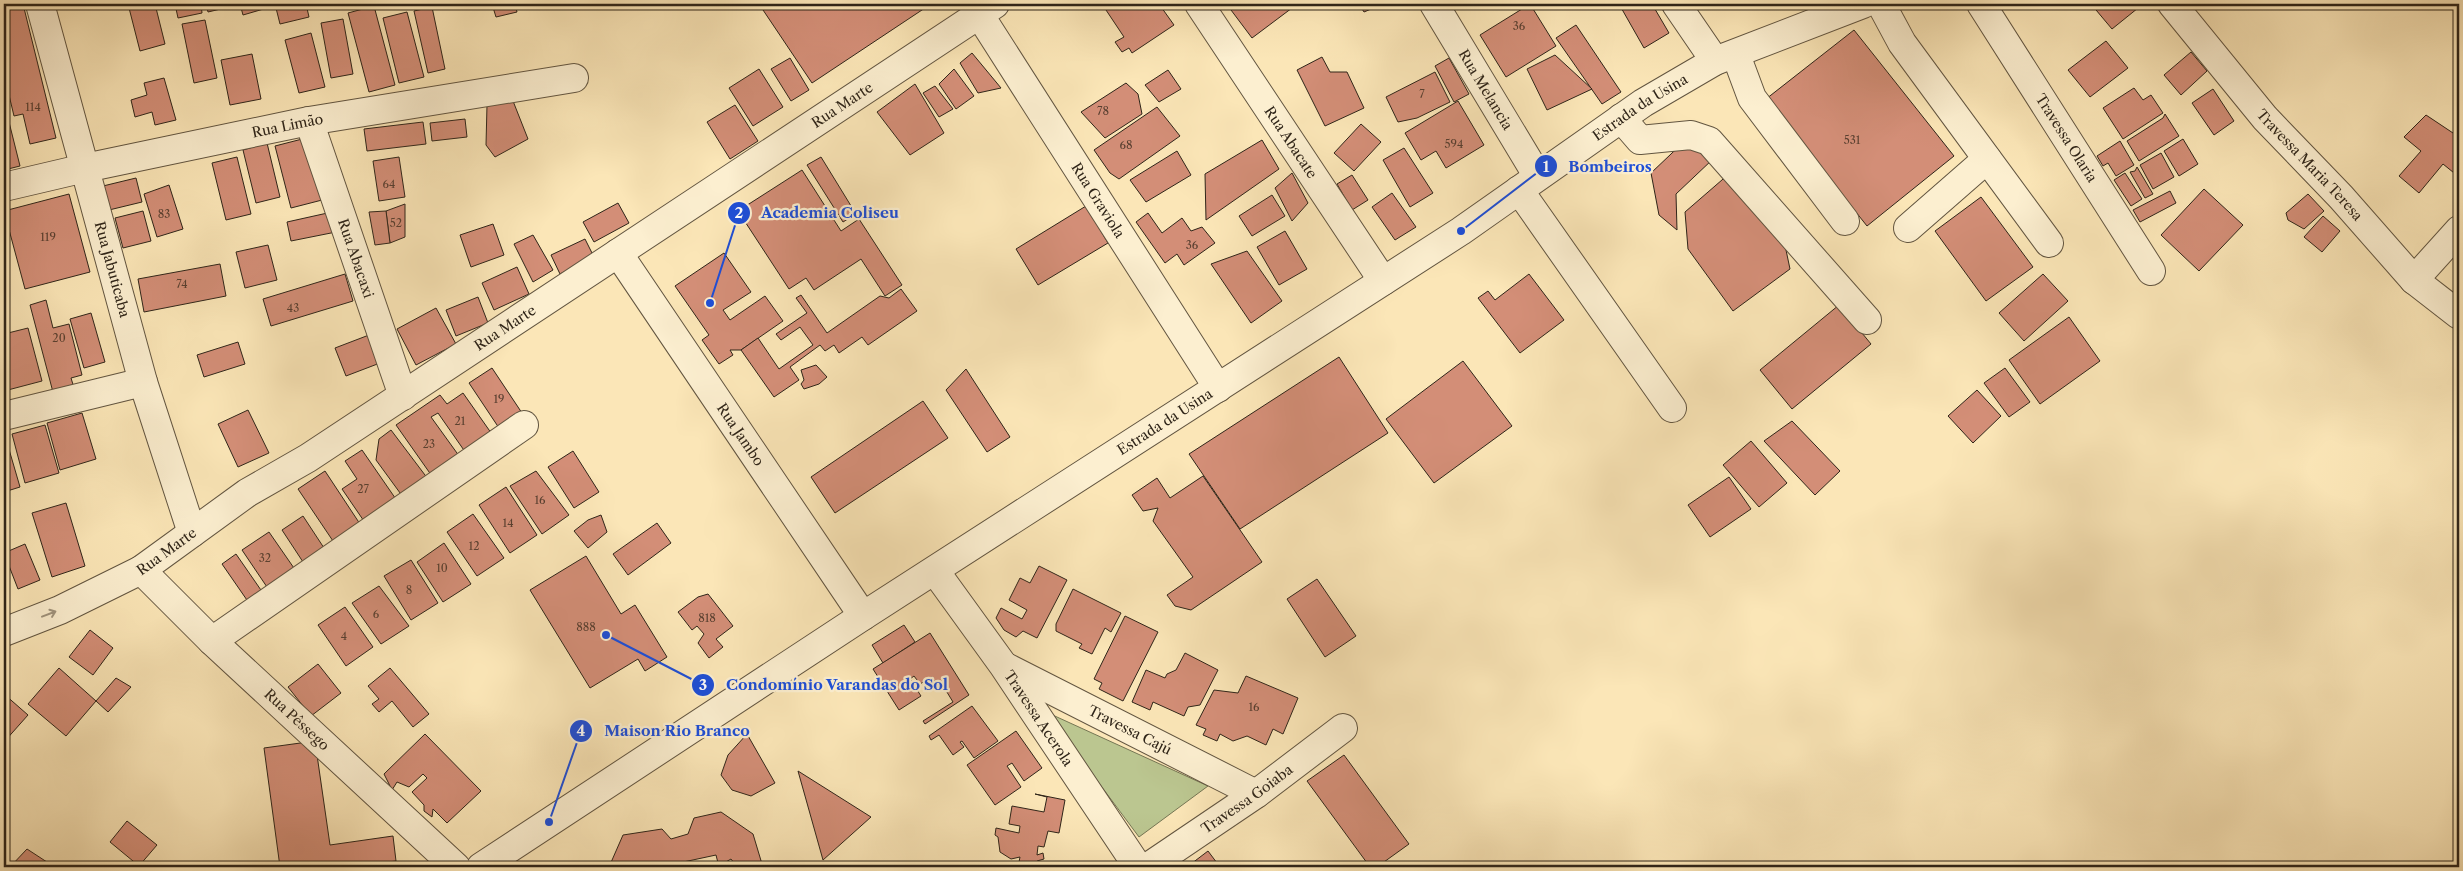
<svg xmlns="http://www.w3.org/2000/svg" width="2463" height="871" font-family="'Libre Caslon Text',serif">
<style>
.green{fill:#bbc690;stroke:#757654}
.building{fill:#d38e77;stroke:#2f2519}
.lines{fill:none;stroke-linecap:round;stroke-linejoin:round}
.minor-casing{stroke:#625540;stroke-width:30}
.minor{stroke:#fcefd0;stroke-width:28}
.oneway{stroke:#a0947e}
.labels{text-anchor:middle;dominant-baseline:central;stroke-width:4.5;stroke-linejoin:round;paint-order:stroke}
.number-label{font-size:11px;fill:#583f30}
.street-label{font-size:14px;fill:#2f2519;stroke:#fcefd0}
.leader{fill:none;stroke:#1d4ed8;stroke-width:2}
.callout-dot{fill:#1d4ed8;stroke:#fcefd0;stroke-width:2}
.mark-label{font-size:15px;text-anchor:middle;font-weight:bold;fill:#fff}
.callout-label{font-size:15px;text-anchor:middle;font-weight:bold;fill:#1d4ed8;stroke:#fcefd0;stroke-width:4.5;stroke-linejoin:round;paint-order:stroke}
</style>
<rect width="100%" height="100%" fill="#fbe6b7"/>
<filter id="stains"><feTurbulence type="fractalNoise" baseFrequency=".004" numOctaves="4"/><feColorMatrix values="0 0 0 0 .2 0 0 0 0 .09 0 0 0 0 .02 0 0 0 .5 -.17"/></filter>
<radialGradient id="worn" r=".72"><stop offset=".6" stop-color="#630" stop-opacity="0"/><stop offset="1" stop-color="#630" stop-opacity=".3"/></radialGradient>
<polygon class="green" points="1046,712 1208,786 1139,837"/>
<g class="building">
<polygon points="4,4 23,4 56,138 30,144 23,114 14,116 4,74"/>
<polygon points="128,4 155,4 165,44 140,51"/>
<polygon points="175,4 201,4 202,13 178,18"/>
<polygon points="206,4 233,4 233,6 208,12"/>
<polygon points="240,4 266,4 267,8 243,15"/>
<polygon points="275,4 306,4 309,17 280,24"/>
<polygon points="492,4 515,4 517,12 496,17"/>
<polygon points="759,4 931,4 812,83"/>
<polygon points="1102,4 1159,4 1174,25 1132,53 1129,48 1122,52 1115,42 1124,37"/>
<polygon points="1240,4 1295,4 1296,5 1252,38 1231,10"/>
<polygon points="1359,4 1383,4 1364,12"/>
<polygon points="1530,4 1556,46 1506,77 1480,35"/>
<polygon points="1619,4 1652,4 1669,33 1644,48"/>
<polygon points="2091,4 2143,4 2112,29"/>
<polygon points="374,6 395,85 369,92 348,13"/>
<polygon points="432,7 445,69 428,73 414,11"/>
<polygon points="407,12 424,77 399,83 383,18"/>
<polygon points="343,19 353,74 331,78 321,23"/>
<polygon points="205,20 217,78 194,83 182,24"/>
<polygon points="1576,25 1621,92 1602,104 1556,38"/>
<polygon points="1854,30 1954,156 1867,226 1766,99"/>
<polygon points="311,33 325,87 299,93 285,40"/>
<polygon points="2106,41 2128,68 2090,97 2068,70"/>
<polygon points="2191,52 2207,71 2181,95 2164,75"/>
<polygon points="972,53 1001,88 978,93 960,63"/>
<polygon points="252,54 261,99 230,105 221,60"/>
<polygon points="1555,55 1592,89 1547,110 1527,69"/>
<polygon points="1322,57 1330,72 1347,72 1364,108 1325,126 1297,70"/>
<polygon points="790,58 809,90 791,101 771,69"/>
<polygon points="1449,58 1469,94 1454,102 1435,66"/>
<polygon points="759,69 783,107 753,126 729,88"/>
<polygon points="954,69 974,96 956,109 939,84"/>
<polygon points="1168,70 1181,89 1159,102 1145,85"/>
<polygon points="1435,72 1450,102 1417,118 1398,122 1386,97"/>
<polygon points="164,78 176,120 155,125 152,112 135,117 131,100 147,95 144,83"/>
<polygon points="1126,83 1138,94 1142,114 1105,138 1081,112"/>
<polygon points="915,84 944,133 910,155 877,112"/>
<polygon points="935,86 953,109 939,117 923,93"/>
<polygon points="2134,88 2143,100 2151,95 2163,113 2123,139 2103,108"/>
<polygon points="2213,89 2234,121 2214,135 2192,103"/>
<polygon points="513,101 528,139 495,157 486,145 487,105"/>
<polygon points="1458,101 1484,145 1446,168 1436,151 1421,160 1405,133"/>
<polygon points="4,102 20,166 4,170"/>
<polygon points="735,105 758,141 730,159 707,122"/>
<polygon points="1157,107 1180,136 1119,179 1110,173 1094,150"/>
<polygon points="2165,114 2179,136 2139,161 2127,141 2163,118"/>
<polygon points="2426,115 2459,137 2459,177 2443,164 2419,193 2399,176 2421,151 2404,137"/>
<polygon points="465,119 467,137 432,141 430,123"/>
<polygon points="423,122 426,144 367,151 364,129"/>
<polygon points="1361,124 1381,142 1354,171 1334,153"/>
<polygon points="1691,135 1713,159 1676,194 1677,230 1659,215 1651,173"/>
<polygon points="310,137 326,199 291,208 275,146"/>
<polygon points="2183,139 2198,164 2179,176 2164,151"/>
<polygon points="1262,140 1279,169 1206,220 1205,174"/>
<polygon points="2120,141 2134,165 2116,176 2108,163 2103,166 2097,156"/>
<polygon points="267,143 280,197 256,203 243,150"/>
<polygon points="1404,148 1433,193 1410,207 1383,160"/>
<polygon points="1177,151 1191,175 1146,202 1130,180"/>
<polygon points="2161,153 2174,177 2153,189 2140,165"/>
<polygon points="237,157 251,214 226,220 212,163"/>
<polygon points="399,157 405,197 379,201 373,161"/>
<polygon points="821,157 856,214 843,222 807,165"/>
<polygon points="2137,167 2153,194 2145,198 2130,172 2135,171"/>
<polygon points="802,170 841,231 859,219 902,285 885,296 861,259 814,290 806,278 789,289 738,211"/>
<polygon points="1292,173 1308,203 1292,221 1275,188"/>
<polygon points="1730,173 1782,231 1790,269 1733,311 1688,249 1685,212"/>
<polygon points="2125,173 2142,199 2131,206 2114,180"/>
<polygon points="1352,175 1368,200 1352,210 1337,184"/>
<polygon points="136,178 142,202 109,210 103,186"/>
<polygon points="169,185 183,229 157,237 144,194"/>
<polygon points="2204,189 2243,225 2199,271 2161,235"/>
<polygon points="2170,191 2176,203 2140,222 2133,210"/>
<polygon points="1392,193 1416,227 1395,240 1372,207"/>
<polygon points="69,194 90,272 25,289 4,211"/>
<polygon points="2308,194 2324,211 2304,229 2288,220 2286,213"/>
<polygon points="1272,195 1285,216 1252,236 1239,216"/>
<polygon points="1981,197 2033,267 1986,301 1935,231"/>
<polygon points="618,203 629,223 594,242 583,222"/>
<polygon points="405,204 405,237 390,243 386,211"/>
<polygon points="1086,206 1108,243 1038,285 1016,249"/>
<polygon points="143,211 151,241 123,248 115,218"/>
<polygon points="386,211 390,243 375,245 369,212"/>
<polygon points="332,212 336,232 291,241 287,222"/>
<polygon points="1148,213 1162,233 1182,218 1191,231 1202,227 1215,243 1184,265 1177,254 1165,263 1136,222"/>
<polygon points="2323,216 2340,231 2322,252 2304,237"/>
<polygon points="493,224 504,255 471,267 460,235"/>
<polygon points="1285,231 1307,269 1279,285 1257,247"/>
<polygon points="533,235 553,270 533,282 514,244"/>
<polygon points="585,239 594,257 560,274 551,255"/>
<polygon points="268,245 277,280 245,288 236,252"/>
<polygon points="1247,251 1282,301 1251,323 1211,264"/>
<polygon points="724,253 751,292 723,310 730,320 765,296 783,321 741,350 730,350 733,355 719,364 702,340 709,335 675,286"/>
<polygon points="220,264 226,296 144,312 138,279"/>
<polygon points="517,267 529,294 494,310 482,283"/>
<polygon points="345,274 353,301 271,326 263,299"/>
<polygon points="1529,274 1564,320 1520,353 1478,298 1488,291 1495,300"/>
<polygon points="2043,274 2068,301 2024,341 1999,313"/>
<polygon points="901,289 917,311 868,345 862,337 839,353 834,345 825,351 820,345 790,367 799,380 774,397 741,350 758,338 779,369 813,345 800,327 781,340 776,334 807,313 796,298 801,295 827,333 880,296 889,298"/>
<polygon points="478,297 488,323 456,336 446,310"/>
<polygon points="46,300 53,328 69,324 82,375 71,378 75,391 54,396 30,305"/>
<polygon points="1839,305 1871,344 1792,409 1760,370"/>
<polygon points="436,308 456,344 416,365 397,329"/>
<polygon points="91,313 105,362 84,368 70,319"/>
<polygon points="2069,317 2100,361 2040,404 2009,360"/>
<polygon points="28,328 42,381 4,391 4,334"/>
<polygon points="369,335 380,363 346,376 335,348"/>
<polygon points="238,342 245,364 204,377 197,355"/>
<polygon points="1339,357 1388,433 1240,529 1189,454"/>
<polygon points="1463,361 1512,426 1434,483 1386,419"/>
<polygon points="816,365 827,377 819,384 804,389 801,384 804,380 801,370"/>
<polygon points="492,368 522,413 499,428 469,383"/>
<polygon points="2005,368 2030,402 2009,417 1984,383"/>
<polygon points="966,369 1010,437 987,452 946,390"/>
<polygon points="1977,390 2001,416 1973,443 1948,416"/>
<polygon points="463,393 494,437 468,456 438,413 431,417 462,460 434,479 396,425 440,395 447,404"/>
<polygon points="923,401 948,438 835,513 811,477"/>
<polygon points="248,410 269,453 238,467 218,424"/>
<polygon points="82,413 96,459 60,470 47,423"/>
<polygon points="1792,421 1840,471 1815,495 1764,441"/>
<polygon points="45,425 59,473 25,483 12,434"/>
<polygon points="391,430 428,479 403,497 376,460 379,439"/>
<polygon points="4,439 6,439 20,487 4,492"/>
<polygon points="1751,441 1787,483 1759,507 1723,465"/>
<polygon points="362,450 400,505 368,527 342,489 357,479 345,461"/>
<polygon points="573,451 599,492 574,508 548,467"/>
<polygon points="325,471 362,527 335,544 298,489"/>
<polygon points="536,471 569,515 542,534 510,486"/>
<polygon points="1203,476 1262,562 1191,610 1175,606 1167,595 1193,577 1153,521 1158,508 1143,511 1132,495 1157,478 1170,498"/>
<polygon points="1729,477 1751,509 1710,537 1688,505"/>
<polygon points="506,487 537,535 510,553 479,505"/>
<polygon points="66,503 85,566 52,577 32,513"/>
<polygon points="473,514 504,558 477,576 447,532"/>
<polygon points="601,515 607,532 588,548 574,531 588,520"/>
<polygon points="303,516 326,551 305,565 282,530"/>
<polygon points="657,523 671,543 628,575 613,554"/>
<polygon points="269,532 296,571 269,590 242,550"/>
<polygon points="444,543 471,584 443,602 417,562"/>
<polygon points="25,544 40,580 18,589 4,553"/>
<polygon points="236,554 263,593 249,603 222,564"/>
<polygon points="586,556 621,614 635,605 667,657 645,671 638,659 590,688 530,590"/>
<polygon points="411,560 438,603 411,620 384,576"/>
<polygon points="1039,566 1067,580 1037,638 1023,631 1016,637 1004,630 996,618 1001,608 1022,619 1027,610 1009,600 1020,578 1030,583"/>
<polygon points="1317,579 1356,636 1325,657 1287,599"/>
<polygon points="379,586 409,626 381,644 352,603"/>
<polygon points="1073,589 1121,613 1111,632 1105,628 1092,654 1079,648 1082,644 1056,631 1056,624"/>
<polygon points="708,594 733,626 716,639 723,647 709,658 698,643 704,634 697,626 692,630 678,612 698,597"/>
<polygon points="345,607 373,647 346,666 318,625"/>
<polygon points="1125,616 1158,632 1123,701 1099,689 1102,683 1094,679"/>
<polygon points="904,625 915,642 883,663 872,645"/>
<polygon points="90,630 113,648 93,675 69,657"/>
<polygon points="930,633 969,695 925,724 923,721 953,702 942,684 938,687 932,677 920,684 914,676 910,679 921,696 899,710 873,669"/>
<polygon points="1185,653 1218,670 1200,705 1188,707 1184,716 1153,702 1150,710 1132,702 1146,670 1165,678 1167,674 1176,670"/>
<polygon points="318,664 341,693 311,716 288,687"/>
<polygon points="59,668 96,701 66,736 28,704"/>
<polygon points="390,668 429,714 413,727 392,701 379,712 372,704 379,699 368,686"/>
<polygon points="1246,676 1298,698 1283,734 1273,729 1266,745 1247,736 1233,741 1220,734 1217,741 1203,735 1206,729 1196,725 1214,690 1238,693"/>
<polygon points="116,678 131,687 108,712 96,701"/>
<polygon points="4,694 28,715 4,742"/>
<polygon points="972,706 998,741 974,758 962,741 960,742 964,747 953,755 939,735 931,740 929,736"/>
<polygon points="1016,731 1042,768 1024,781 1012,763 1007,766 1021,787 995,805 967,765"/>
<polygon points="425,734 481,791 447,823 433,809 432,817 424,811 424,805 412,792 427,778 423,774 409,787 397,782 392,790 384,774"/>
<polygon points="747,734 775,783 751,796 732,790 721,775 728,755"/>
<polygon points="315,741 330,845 393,836 396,861 351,867 280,867 264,748"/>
<polygon points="1344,755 1409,844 1377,867 1370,867 1307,781"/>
<polygon points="798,771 871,817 823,860"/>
<polygon points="1035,794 1065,800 1059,833 1048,831 1044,847 1038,846 1037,855 1043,853 1044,859 1037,861 1034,867 1019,862 1020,857 1011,859 1000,852 998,837 995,835 996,828 1019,833 1020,826 1009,824 1012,806 1044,812 1047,797"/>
<polygon points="721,812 753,834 762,864 750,867 737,867 731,859 724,863 725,867 719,867 716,855 660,867 609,867 623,835 662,829 671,839 688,834 694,818"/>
<polygon points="127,821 157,845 139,866 110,842"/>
<polygon points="27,849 50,864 48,867 10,867"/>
<polygon points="1208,851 1220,867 1187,867"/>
</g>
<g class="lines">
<g class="minor-casing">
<g id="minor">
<path id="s1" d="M40,4L143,382L192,533"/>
<path id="s2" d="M1199,4L1383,281"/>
<path id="s3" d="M1434,4L1537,175"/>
<polyline points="1676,4 1715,61"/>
<polyline points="1881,4 1902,43 2049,243"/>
<path id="s4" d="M1981,4L2151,271"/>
<path id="s5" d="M2172,4L2265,118L2341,197L2414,280L2459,315"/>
<path id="s6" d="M979,14L1218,388"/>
<polyline points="1736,55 1752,98 1845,221"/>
<polyline points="1621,118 1640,140 1691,135 1709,141 1867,320"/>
<path id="s7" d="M309,121L403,396"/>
<path id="s8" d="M4,187L85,168L309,121L574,78"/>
<polyline points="1519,190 1672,408"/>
<polyline points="1908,228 1987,159"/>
<path id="s9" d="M618,253L863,616"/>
<polyline points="2414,280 2459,230"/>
<polyline points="4,416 143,382"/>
<path id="s10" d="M141,570L212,641L456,867"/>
<path id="s11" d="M935,571L1003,665L1138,867"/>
<path id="s12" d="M4,632L60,610L141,570L247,493L308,458L995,4"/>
<polyline points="212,641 524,425"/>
<path id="s13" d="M1006,667L1256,794"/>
<path id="s14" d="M481,867L863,616L1461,231L1643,103L1715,61L1863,4"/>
<path id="s15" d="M1148,867L1256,794L1343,728"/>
</g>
</g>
<use href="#minor" class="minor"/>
</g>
<defs><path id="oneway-shaft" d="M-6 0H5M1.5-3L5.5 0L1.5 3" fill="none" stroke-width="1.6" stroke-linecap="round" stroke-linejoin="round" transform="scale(1.25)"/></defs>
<use class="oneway" href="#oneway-shaft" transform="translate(49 614) rotate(-21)"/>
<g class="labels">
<g class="number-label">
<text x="1519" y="26">36</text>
<text x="1422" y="94">7</text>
<text x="33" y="107">114</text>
<text x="1103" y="111">78</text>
<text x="1852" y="140">531</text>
<text x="1454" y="144">594</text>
<text x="1126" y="145">68</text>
<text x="389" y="184">64</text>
<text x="164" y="214">83</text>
<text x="396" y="223">52</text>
<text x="48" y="237">119</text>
<text x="1192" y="245">36</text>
<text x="182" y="284">74</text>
<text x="293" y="308">43</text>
<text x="59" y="338">20</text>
<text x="499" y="399">19</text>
<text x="460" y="421">21</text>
<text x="429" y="444">23</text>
<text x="363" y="489">27</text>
<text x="540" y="500">16</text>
<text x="508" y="523">14</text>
<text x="474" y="546">12</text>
<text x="265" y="558">32</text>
<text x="442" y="568">10</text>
<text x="409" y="590">8</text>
<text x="376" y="614">6</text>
<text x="707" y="618">818</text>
<text x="586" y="627">888</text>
<text x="344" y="636">4</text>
<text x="1254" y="707">16</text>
</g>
<g class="street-label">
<text stroke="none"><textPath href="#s3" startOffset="100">Rua Melancia</textPath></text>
<text stroke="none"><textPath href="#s12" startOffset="992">Rua Marte</textPath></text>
<text stroke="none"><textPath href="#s14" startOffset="1386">Estrada da Usina</textPath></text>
<text stroke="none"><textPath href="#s8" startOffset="290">Rua Limão</textPath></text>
<text stroke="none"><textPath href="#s4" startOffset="159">Travessa Olaria</textPath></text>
<text stroke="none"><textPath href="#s2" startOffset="166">Rua Abacate</textPath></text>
<text stroke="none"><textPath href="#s5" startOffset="212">Travessa Maria Teresa</textPath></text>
<text stroke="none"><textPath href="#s6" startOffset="221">Rua Graviola</textPath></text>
<text stroke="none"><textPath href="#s7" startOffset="145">Rua Abacaxi</textPath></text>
<text stroke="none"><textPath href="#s1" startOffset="275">Rua Jabuticaba</textPath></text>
<text stroke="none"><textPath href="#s12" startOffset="588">Rua Marte</textPath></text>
<text stroke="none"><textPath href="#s14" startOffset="816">Estrada da Usina</textPath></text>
<text stroke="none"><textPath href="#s9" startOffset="219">Rua Jambo</textPath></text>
<text stroke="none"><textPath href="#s12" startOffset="182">Rua Marte</textPath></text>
<text stroke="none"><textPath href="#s11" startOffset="180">Travessa Acerola</textPath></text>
<text stroke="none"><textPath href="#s10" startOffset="216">Rua Pêssego</textPath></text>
<text stroke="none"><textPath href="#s13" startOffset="139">Travessa Cajú</textPath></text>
<text stroke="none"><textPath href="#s15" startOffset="120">Travessa Goiaba</textPath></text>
</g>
</g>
<path class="leader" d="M1461 231L1546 166M710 303L739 213M606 635L703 685M549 822L581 731"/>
<g class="callout-dot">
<circle cx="1461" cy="231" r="5"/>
<circle cx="710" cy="303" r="5"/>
<circle cx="606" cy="635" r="5"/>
<circle cx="549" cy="822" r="5"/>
<circle cx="1546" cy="166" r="12"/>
<circle cx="739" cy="213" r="12"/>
<circle cx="703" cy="685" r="12"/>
<circle cx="581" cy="731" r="12"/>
</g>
<g class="mark-label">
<text x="1546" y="172">1</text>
<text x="739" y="218">2</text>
<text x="703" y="690">3</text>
<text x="581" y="736">4</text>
</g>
<g class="callout-label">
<text x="1610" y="172">Bombeiros</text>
<text x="830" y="218">Academia Coliseu</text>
<text x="837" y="690">Condomínio Varandas do Sol</text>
<text x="677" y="736">Maison Rio Branco</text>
</g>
<rect width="2463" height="871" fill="none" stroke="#fbe6b7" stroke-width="20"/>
<rect x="5" y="5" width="2453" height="861" fill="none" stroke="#2f2519" stroke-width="2.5"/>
<rect x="10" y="10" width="2443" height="851" fill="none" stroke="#2f2519"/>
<rect width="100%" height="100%" filter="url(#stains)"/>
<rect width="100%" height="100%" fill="url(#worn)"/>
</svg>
